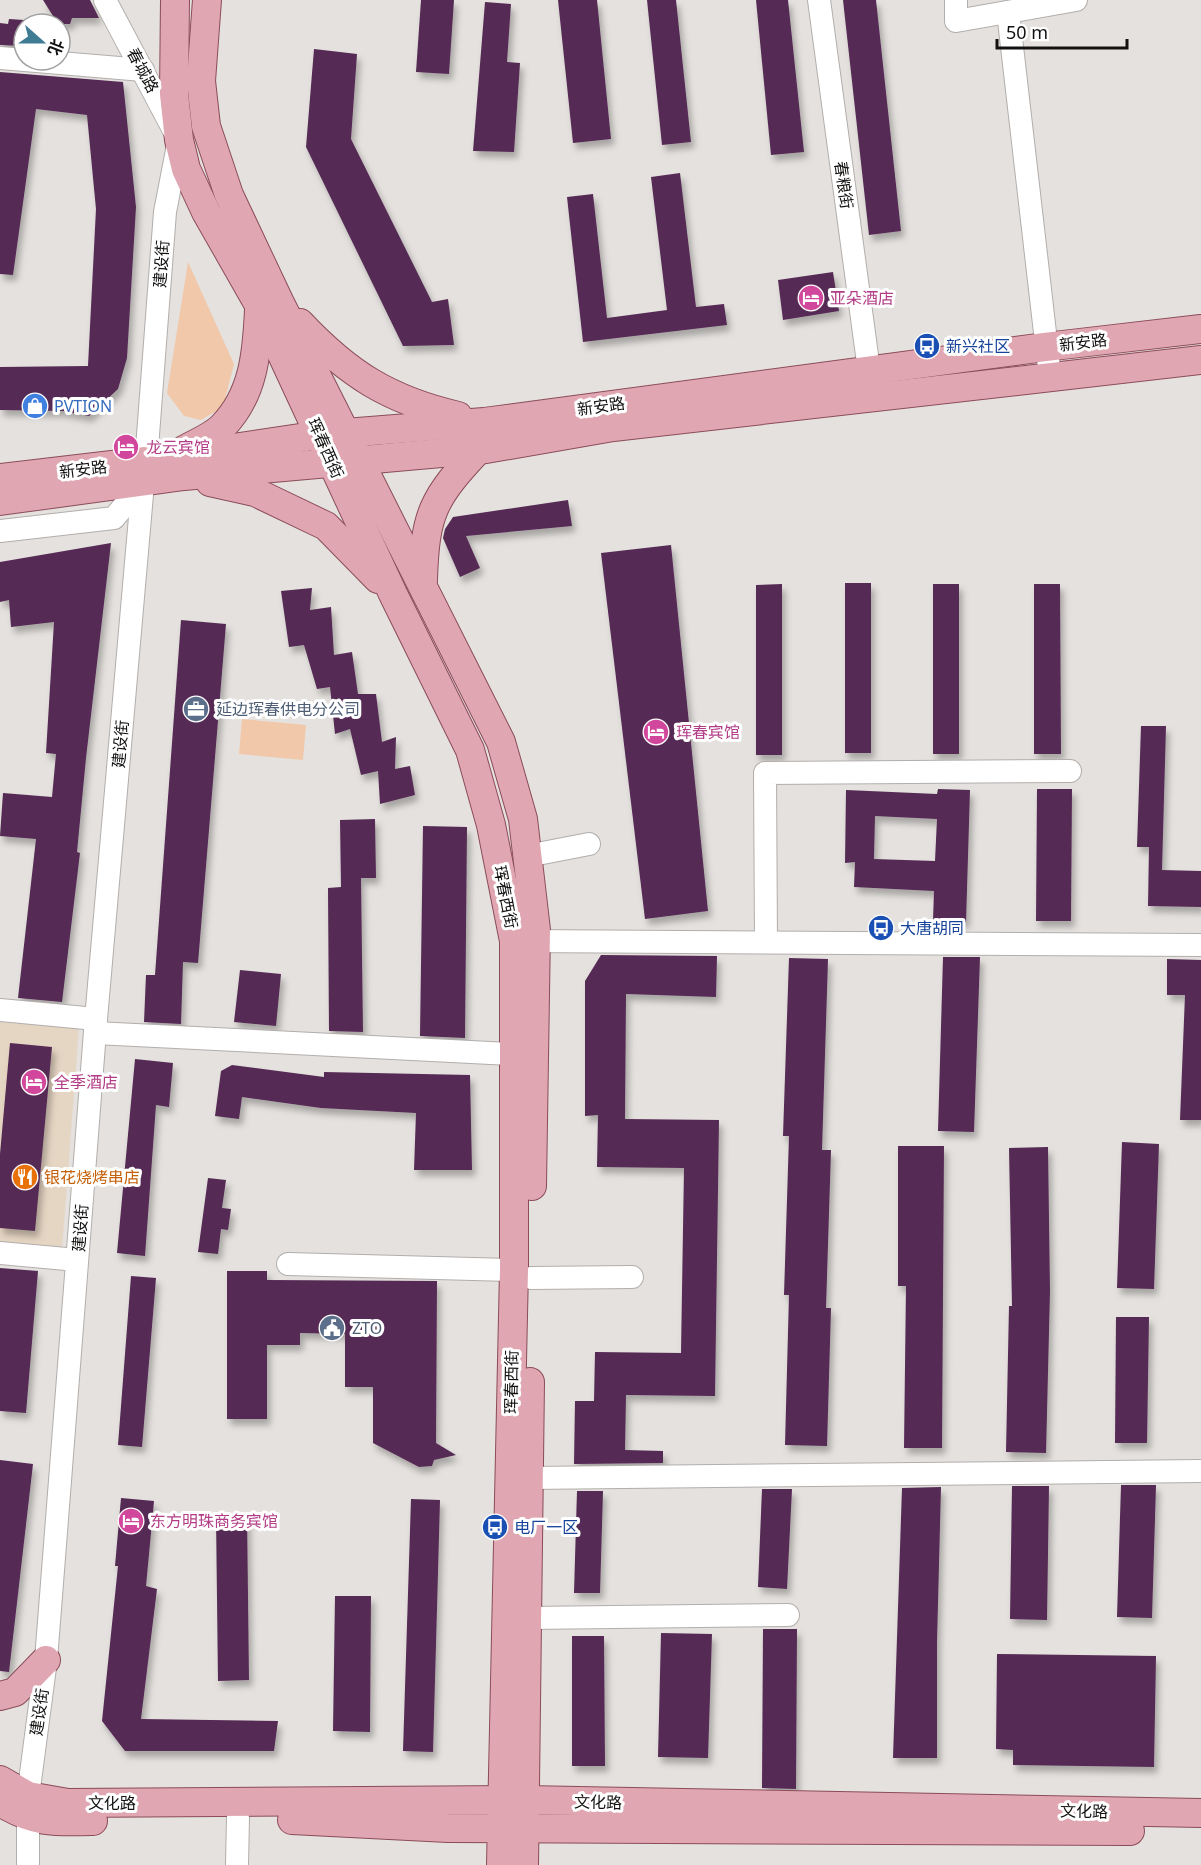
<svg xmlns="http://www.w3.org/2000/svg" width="1201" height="1865" font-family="'Noto Sans','Noto Sans SC',sans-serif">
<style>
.commercial{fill:#e5d5c3}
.green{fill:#f1c8aa}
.building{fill:#552a54;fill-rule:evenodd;filter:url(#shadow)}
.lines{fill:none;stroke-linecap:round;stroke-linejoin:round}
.minor-casing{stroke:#b2aeac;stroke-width:24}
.major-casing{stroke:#8b4c58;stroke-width:30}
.minor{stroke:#fff;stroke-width:22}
.major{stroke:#e0a7b2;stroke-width:28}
.labels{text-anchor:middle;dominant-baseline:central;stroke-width:6;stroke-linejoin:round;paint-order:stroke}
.street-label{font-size:16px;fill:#131211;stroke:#fff}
.hotel-label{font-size:16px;fill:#b23c85;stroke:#fff;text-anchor:start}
.transit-label{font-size:16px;fill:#164399;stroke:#fff;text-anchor:start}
.shop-label{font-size:16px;fill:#366cbe;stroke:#fff;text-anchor:start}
.service-label{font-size:16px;fill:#4e5e75;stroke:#fff;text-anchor:start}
.food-label{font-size:16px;fill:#c56008;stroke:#fff;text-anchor:start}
</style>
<defs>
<filter id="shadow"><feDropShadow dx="3.5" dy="6" stdDeviation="3" flood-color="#0004"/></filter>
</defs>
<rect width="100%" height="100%" fill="#e4e1de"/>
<polygon class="commercial" points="0,1021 79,1027 62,1249 0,1244"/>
<g class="green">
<polygon points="188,262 234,364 223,407 201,420 184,416 167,393"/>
<polygon points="242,719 306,725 303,760 239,754"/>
</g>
<g class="building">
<polygon points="43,0 90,0 99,18 72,18 70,24 58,24"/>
<polygon points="421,0 454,0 449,74 416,72"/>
<polygon points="558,0 597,0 611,139 573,143"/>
<polygon points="647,0 676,0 691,142 662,145"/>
<polygon points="756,0 788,0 804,152 771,155"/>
<polygon points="843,0 876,0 901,231 869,235"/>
<polygon points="485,2 511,4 507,62 520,63 514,152 473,151"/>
<polygon points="9,19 24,20 24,46 0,45 0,23 8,24"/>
<polygon points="314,49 357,54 351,139 432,302 448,299 454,345 403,346 306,147"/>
<polygon points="0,72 123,82 136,207 127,358 118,389 89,416 63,411 0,410 0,367 88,366 96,209 87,115 36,109 13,275 0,274"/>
<polygon points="680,173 696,307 724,304 727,325 583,342 567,197 593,194 607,318 667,310 651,177"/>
<polygon points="833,272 839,311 783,320 778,280"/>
<polygon points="568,500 572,526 466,536 480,568 460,577 443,538 445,529 453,517"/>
<polygon points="111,543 86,758 77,852 80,853 62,1002 18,998 36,839 0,836 3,793 52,797 56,754 46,753 54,622 11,627 9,600 0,602 0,562"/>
<polygon points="671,545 708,911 645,919 601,553"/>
<rect x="845" y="583" width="26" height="170"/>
<polygon points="782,584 782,755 756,755 756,585"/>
<rect x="933" y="584" width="26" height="170"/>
<polygon points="1034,584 1060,584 1061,754 1034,754"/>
<polygon points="312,588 310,610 331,607 334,655 352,652 358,694 376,694 382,742 396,737 395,769 410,766 415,795 380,804 378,771 361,775 350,729 335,734 330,687 317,689 304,645 289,647 281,591"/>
<polygon points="181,620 226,624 198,963 183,962 181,1024 144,1022 146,975 155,975"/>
<polygon points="1141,726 1166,726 1162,870 1201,871 1201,907 1148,906 1149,847 1137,847"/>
<path d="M938,789L970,790L966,922L933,921L934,891L854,887L855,862L845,863L846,790L937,794ZM875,816L937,819L935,861L874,859Z"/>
<polygon points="1037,789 1072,789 1071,921 1036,921"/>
<polygon points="375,819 376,878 361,878 363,1032 329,1031 328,888 341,887 340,820"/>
<polygon points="423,826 467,827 465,1038 420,1036"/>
<polygon points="601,955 717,956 716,997 626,994 625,1119 719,1120 715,1396 626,1395 625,1450 663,1451 663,1463 574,1464 575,1401 594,1401 595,1352 681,1353 684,1168 597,1167 598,1115 585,1116 585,981"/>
<polygon points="943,957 980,957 974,1132 938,1131"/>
<polygon points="789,958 828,959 822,1150 831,1150 826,1308 831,1308 827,1446 785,1445 789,1295 784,1295 789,1136 783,1136"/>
<polygon points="1167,959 1201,960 1201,1120 1180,1120 1185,995 1167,995"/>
<polygon points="240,970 281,974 276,1026 234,1022"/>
<polygon points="10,1043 52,1047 35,1231 0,1228 0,1154"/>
<polygon points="135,1059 173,1063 169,1107 156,1105 145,1256 117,1253"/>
<polygon points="232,1065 324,1077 324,1072 470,1075 472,1170 414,1170 416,1113 321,1108 242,1097 239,1119 215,1116 221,1071"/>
<polygon points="1122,1142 1159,1144 1154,1289 1117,1288"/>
<polygon points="898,1146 944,1146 942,1448 904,1448 906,1286 898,1286"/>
<polygon points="1048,1147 1050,1291 1046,1453 1006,1452 1009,1306 1012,1306 1009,1148"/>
<polygon points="208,1178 226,1180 222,1208 231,1209 228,1230 221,1229 218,1254 198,1252"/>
<polygon points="0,1268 38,1271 26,1413 0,1411"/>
<polygon points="227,1271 267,1271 267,1280 437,1281 436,1443 456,1455 434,1460 432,1466 419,1467 373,1443 373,1387 345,1387 345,1334 300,1333 300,1345 267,1345 267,1419 227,1419"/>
<polygon points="131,1276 156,1278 142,1447 118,1445"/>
<polygon points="1116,1317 1149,1317 1147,1443 1115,1443"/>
<polygon points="0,1460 33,1464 9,1672 0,1671"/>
<polygon points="1121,1485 1156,1485 1152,1618 1117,1617"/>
<polygon points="1012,1486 1049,1486 1047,1620 1010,1619"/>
<polygon points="941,1487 937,1642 937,1758 893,1758 902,1488"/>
<polygon points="762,1489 792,1489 787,1589 758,1587"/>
<polygon points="577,1491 603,1491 600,1593 574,1593"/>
<polygon points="121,1498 154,1501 146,1586 157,1589 141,1719 278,1721 274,1751 125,1751 102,1721 118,1566 115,1566"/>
<polygon points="411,1499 440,1500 433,1752 403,1751"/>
<polygon points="247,1514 249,1680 218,1681 216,1515"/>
<polygon points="335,1596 371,1596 370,1732 333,1731"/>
<polygon points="763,1629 797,1629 796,1789 762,1788"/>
<polygon points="661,1633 712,1634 708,1758 658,1757"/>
<polygon points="572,1636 604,1636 605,1766 572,1766"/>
<polygon points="997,1654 1156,1656 1154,1767 1013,1765 1013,1750 996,1749"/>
</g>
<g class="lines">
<g class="minor-casing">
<g id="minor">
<polyline points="105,0 179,140 165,212 146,461"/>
<polyline points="819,0 869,370"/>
<polyline points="956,0 956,21 1076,0"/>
<polyline points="1008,12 1050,376"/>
<polyline points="0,58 143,70"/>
<polyline points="0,531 114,518 143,483"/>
<polyline points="527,856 589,844"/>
<polyline points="522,941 1201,945"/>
<polyline points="766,942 765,773 1070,771"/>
<polyline points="0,1010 96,1019"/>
<polyline points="95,1033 512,1054"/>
<polyline points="0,1253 77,1260"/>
<polyline points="288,1264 514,1270"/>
<polyline points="531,1278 632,1277"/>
<polyline points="529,1478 1201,1471"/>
<polyline points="528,1618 788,1615"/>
<polyline points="28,1865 28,1796 46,1660 96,1019 143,483"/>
<polyline points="237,1865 238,1817"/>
</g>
</g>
<g class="major-casing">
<g id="major">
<polyline points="175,0 174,94 179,140 186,169 206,212 259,305 393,594 470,750 491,825 514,941 514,1270 501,1865"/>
<polyline points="207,0 201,81 206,126 229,195 279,301 501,742 523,819 536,930 532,1186"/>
<path d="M300,323C348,374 389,400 458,416"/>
<path d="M182,451C194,444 212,437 222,427C254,395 257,352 259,310"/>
<polyline points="0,478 146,461 320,435 484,422 1045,347 1201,329"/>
<polyline points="210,482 255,492 326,526 378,579"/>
<polyline points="0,501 184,476 486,449 613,427 1201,360"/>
<path d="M423,580C425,513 433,498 479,449"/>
<polyline points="0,1696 15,1692 46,1660"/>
<polyline points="0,1780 28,1796 68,1803 526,1800 1201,1813"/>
<path d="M0,1802C34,1823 54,1822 93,1821"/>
<polyline points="292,1820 448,1828 1130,1831"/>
<polyline points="524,1865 530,1382"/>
</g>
</g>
<use href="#minor" class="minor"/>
<use href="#major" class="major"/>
</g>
<defs>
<g id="hotel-disc" transform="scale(1.35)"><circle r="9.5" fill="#d1479c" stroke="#fff"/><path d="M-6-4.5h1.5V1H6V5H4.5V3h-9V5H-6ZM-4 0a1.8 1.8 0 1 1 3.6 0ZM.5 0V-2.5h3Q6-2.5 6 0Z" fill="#fff"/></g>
<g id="bus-disc" transform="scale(1.35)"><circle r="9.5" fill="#1a4fb4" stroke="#fff"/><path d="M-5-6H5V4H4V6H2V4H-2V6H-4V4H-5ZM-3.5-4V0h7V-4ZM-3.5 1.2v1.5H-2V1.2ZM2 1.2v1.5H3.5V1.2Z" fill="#fff"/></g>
<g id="shop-disc" transform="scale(1.35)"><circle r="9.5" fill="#3f7fe0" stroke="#fff"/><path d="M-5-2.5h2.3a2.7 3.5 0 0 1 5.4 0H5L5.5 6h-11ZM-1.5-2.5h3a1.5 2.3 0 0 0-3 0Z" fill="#fff"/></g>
<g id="office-disc" transform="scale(1.35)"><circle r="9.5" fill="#5c6f8a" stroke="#fff"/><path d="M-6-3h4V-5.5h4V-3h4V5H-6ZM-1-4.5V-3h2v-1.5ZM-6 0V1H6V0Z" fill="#fff"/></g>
<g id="restaurant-disc" transform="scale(1.35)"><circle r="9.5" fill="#e8710a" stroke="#fff"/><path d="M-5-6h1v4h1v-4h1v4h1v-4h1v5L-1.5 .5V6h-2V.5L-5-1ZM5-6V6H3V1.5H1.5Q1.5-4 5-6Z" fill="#fff"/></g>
<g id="civic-disc" transform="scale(1.35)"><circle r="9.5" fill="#5c6f8a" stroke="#fff"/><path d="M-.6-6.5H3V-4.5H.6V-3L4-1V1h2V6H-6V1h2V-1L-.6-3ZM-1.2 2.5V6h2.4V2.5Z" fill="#fff"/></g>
</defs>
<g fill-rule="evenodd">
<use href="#hotel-disc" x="811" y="298"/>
<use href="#bus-disc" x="927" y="346"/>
<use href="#shop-disc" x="35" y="406"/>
<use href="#hotel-disc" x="126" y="447"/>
<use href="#office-disc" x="196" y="709"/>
<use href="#hotel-disc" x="656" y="732"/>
<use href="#bus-disc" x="881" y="928"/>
<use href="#hotel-disc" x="34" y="1082"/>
<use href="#restaurant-disc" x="25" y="1177"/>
<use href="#civic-disc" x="332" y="1328"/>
<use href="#hotel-disc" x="131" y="1521"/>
<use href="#bus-disc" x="495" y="1527"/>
</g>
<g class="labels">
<g class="street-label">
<text transform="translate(143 70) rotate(62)">春城路</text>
<text transform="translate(844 185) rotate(82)">春粮街</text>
<text transform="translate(161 264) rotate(-86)">建设街</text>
<text transform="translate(1083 342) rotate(-7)">新安路</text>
<text transform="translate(601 406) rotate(-8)">新安路</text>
<text transform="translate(326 448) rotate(66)">珲春西街</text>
<text transform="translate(83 469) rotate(-7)">新安路</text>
<text transform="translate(120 744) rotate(-85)">建设街</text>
<text transform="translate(506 897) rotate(79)">珲春西街</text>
<text transform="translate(80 1228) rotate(-86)">建设街</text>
<text transform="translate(511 1382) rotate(-89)">珲春西街</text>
<text transform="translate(39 1712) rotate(-82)">建设街</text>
<text transform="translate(598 1802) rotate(1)">文化路</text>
<text x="112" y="1803">文化路</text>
<text transform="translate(1084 1811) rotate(1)">文化路</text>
</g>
<g class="hotel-label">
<text x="830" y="298">亚朵酒店</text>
<text x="146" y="447">龙云宾馆</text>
<text x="676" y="732">珲春宾馆</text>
<text x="54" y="1082">全季酒店</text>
<text x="150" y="1521">东方明珠商务宾馆</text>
</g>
<g class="transit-label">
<text x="946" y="346">新兴社区</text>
<text x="900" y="928">大唐胡同</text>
<text x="514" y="1527">电厂一区</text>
</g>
<g class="shop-label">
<text x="54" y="406">PVTION</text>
</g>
<g class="service-label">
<text x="216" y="709">延边珲春供电分公司</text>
<text x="352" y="1328">ZTO</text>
</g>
<g class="food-label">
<text x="44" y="1177">银花烧烤串店</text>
</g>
</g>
<g transform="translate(42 42) rotate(111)"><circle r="28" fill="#ffffff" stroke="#a1a0a0" stroke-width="1.5"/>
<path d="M0-4.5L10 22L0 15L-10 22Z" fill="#3f7c93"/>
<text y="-9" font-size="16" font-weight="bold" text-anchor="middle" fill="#131211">北</text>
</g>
<path d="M997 39v9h130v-9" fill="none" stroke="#131211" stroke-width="3"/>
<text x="1006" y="39" font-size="18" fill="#131211" stroke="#ffffff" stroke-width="4.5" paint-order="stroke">50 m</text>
</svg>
